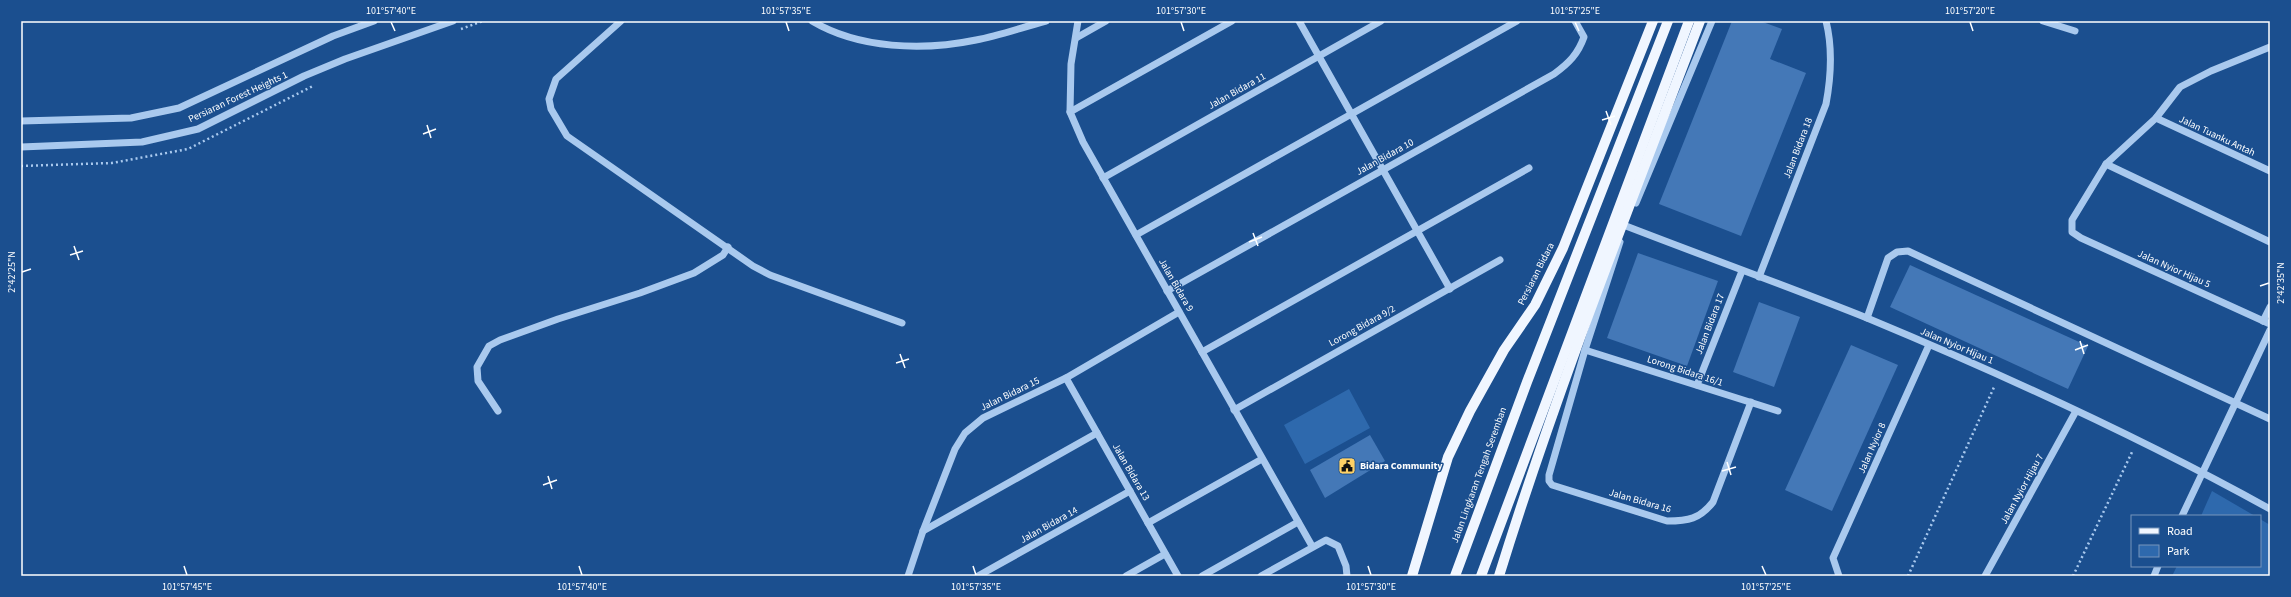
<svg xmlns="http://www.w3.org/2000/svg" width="2291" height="597" font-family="'Source Sans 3',sans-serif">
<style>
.green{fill:#2e69ad}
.building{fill:#4478b7}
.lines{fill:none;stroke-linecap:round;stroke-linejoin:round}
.path{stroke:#a9c9ee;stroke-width:2.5;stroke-dasharray:2 3;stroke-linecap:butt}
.minor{stroke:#a9c9ee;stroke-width:7}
.major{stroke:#f0f6ff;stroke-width:10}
.ticks{fill:none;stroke:#fff;stroke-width:1.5}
.labels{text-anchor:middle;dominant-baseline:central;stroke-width:3;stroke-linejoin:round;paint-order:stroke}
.street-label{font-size:10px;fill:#fff;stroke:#1b4f8f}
.poi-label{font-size:10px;font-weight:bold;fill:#fff;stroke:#1b4f8f;text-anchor:start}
.neatline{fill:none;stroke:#fff;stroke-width:1.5}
.ticks-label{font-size:10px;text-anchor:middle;fill:#fff}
</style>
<rect width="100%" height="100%" fill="#1b4f8f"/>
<g class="green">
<polygon points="1349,389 1370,428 1305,464 1284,425"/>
<polygon points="2212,491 2255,516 2201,516"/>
<polygon points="2260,519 2270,525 2270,576 2172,576 2177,566 2260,566"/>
</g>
<g class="building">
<polygon points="1732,21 1760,21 1782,29 1770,59 1806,73 1741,236 1659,204"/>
<polygon points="1638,253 1718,281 1687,366 1607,338"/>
<polygon points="1910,265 2088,346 2068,389 1890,307"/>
<polygon points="1759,302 1800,317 1774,387 1733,372"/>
<polygon points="1851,345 1898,365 1832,511 1785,490"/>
<polygon points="1370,435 1385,461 1325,498 1310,470"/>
</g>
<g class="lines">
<g class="path">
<polyline points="461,29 483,21"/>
<polyline points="21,166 112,163 188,149 313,86"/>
<polyline points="1908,576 1995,385"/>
<polyline points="2073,576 2133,450"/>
</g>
<g class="minor">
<polyline points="621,21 556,79 549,99 551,109 567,136 753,266 770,275 902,323"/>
<path d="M812,21C859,49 923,51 976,40C999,36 1023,27 1046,21"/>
<polyline points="1078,21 1071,64 1070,112 1083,142 1312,546"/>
<polyline points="1299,21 1450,289"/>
<polyline points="2043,21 2075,31"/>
<polyline points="1076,38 1106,21"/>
<polyline points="2270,47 2211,71 2180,87 2156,118 2106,164 2072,220 2072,232 2081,238 2270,324"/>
<polyline points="1070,112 1232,21"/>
<polyline points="2156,118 2270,171"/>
<polyline points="21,121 131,118 179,108 333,36 374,21"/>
<polyline points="21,147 142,142 198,129 304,76 345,59 453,21"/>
<polyline points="2106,164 2270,242"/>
<polyline points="1103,178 1381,21"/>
<polyline points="1636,203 1712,21"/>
<path d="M1626,226C1706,257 1787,286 1867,318C2004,375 2140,437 2270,509"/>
<polyline points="1136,235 1517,21"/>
<path d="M1620,242L1585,350L1549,475V481L1552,485L1667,521C1688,521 1700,519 1713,502L1751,402"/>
<path d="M1759,277L1826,104C1831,77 1833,49 1826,21"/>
<path d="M1167,291L1554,74C1569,63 1578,54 1584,37L1575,21"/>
<polyline points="1867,318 1888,258 1897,252 1908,251 2270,419"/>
<polyline points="2263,321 2270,307"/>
<polyline points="1585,350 1778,411"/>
<polyline points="1202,352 1529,168"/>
<polyline points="1066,378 1178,576"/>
<polyline points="1697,385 1742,271"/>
<polyline points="1234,410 1500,260"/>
<polyline points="498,411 478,381 477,367 489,346 500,340 558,319 640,293 694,273 723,255 728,247"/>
<polyline points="2182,516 2270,330"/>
<polyline points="1148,523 1262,459"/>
<polyline points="923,531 1097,433"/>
<polyline points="908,576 923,531 955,449 965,433 983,418 1066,378 1179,312"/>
<polyline points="978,576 1130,491"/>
<polyline points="1126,576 1165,554"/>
<polyline points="1202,576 1298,522"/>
<polyline points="1261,576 1326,540 1338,546 1346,566 1347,576"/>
<polyline points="1839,576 1833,558 1929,345"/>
<polyline points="1985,576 2076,411"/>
<polyline points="2154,576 2158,566"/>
</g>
<g class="major">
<polyline points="1412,576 1448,457 1470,411 1504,350 1535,305 1563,248 1653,21"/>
<polyline points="1455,576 1527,382 1668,21"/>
<polyline points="1481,576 1689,21"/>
<path d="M1499,576C1557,388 1630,205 1700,21"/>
</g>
</g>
<path class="ticks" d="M391,22L395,31M786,22L789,31M1181,22L1184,31M1575,22L1579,31M1970,22L1973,31M1606,111L1611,125M1602,120L1615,116M427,125L431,138M423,134L436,129M1253,233L1258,246M1249,242L1262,237M74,246L79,260M70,255L83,251M22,272L31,269M2260,286L2269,283M2080,341L2084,354M2075,350L2088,345M900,354L905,368M896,363L909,359M1727,462L1731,475M1722,471L1736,467M548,476L552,489M543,485L557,480M184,566L187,575M579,566L582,575M973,566L976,575M1368,566L1371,575M1762,566L1766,575"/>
<defs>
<g id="civic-square" transform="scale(0.9)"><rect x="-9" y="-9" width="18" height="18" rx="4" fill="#ffd166" stroke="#1b4f8f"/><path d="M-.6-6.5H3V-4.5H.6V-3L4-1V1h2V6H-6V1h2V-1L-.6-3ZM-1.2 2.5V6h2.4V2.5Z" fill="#111"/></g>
</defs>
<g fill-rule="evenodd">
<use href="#civic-square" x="1347" y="466"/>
</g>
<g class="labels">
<g class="street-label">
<text transform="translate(1237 91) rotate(-29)">Jalan Bidara 11</text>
<text transform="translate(238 97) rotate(-25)">Persiaran Forest Heights 1</text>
<text transform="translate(2217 136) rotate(25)">Jalan Tuanku Antah</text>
<text transform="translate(1798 148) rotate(-69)">Jalan Bidara 18</text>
<text transform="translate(1385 157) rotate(-29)">Jalan Bidara 10</text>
<text transform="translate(2174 269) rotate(24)">Jalan Nyior Hijau 5</text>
<text transform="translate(1536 274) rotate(-63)">Persiaran Bidara</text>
<text transform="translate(1176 285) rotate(60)">Jalan Bidara 9</text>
<text transform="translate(1710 324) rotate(-69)">Jalan Bidara 17</text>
<text transform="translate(1362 326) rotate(-29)">Lorong Bidara 9/2</text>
<text transform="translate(1957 346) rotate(23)">Jalan Nyior Hijau 1</text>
<text transform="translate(1685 371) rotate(18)">Lorong Bidara 16/1</text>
<text transform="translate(1010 394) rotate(-26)">Jalan Bidara 15</text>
<text transform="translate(1872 448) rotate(-66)">Jalan Nyior 8</text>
<text transform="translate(1131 472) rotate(60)">Jalan Bidara 13</text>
<text transform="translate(1479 475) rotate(-70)">Jalan Lingkaran Tengah Seremban</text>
<text transform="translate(2022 489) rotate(-61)">Jalan Nyior Hijau 7</text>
<text transform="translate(1640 501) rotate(16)">Jalan Bidara 16</text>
<text transform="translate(1049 525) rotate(-29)">Jalan Bidara 14</text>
</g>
<g class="poi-label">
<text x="1360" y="466">Bidara Community</text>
</g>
</g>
<rect width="2291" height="597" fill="none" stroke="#1b4f8f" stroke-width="44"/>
<rect x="2131" y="515" width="130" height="52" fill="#1b4f8f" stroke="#7695bc"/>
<rect x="2139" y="528" width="20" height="6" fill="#f0f6ff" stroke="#7695bc"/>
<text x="2167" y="535" font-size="12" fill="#ffffff">Road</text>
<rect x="2139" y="545" width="20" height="12" fill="#2e69ad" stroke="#7695bc"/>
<text x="2167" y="555" font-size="12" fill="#ffffff">Park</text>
<rect x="22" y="22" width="2247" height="553" class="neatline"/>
<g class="ticks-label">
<text x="391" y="14">101°57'40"E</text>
<text x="786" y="14">101°57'35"E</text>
<text x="1181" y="14">101°57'30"E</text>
<text x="1575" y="14">101°57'25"E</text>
<text x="1970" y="14">101°57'20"E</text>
<text transform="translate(11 272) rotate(-90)" y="4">2°42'25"N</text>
<text transform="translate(2280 283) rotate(-90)" y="4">2°42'35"N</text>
<text x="187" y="590">101°57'45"E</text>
<text x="582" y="590">101°57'40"E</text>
<text x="976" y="590">101°57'35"E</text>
<text x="1371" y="590">101°57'30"E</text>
<text x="1766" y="590">101°57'25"E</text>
</g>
</svg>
